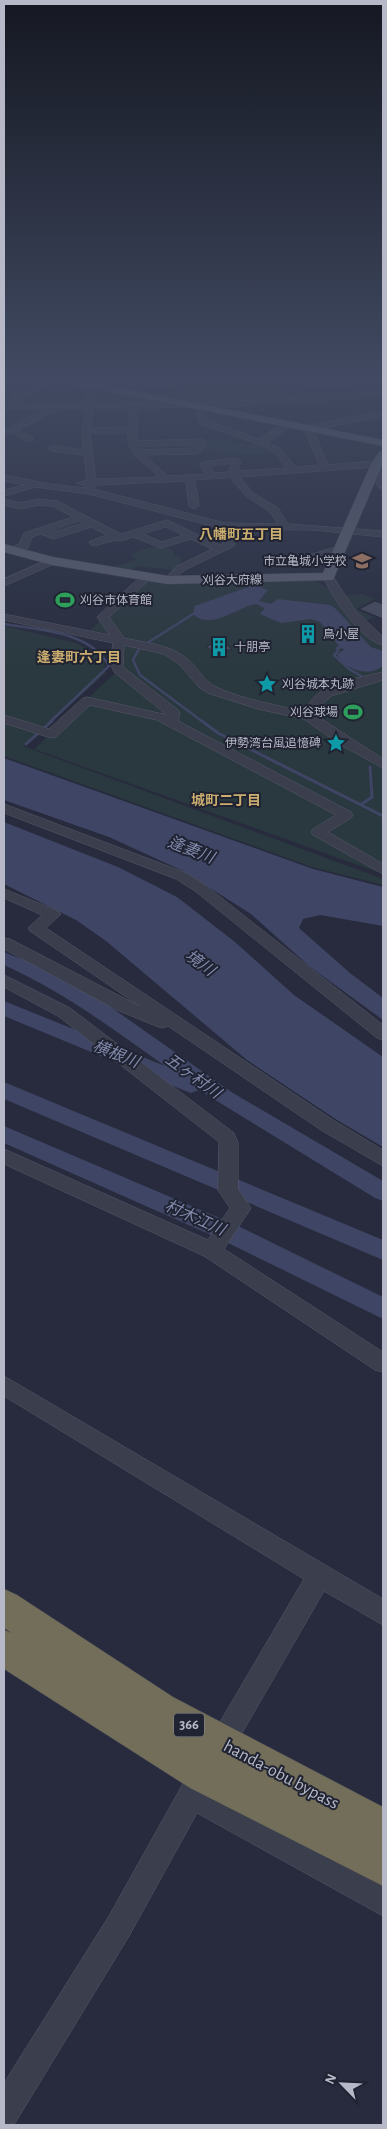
<svg xmlns="http://www.w3.org/2000/svg" width="387" height="2129" font-family="'Alegreya Sans','Noto Sans JP',sans-serif">
<style>
.green{fill:#2a383f}
.water{fill:#3f4564}
.lines{fill:none;stroke-linecap:round;stroke-linejoin:round}
.stream-far1{stroke:#3f4564;stroke-width:2.5}
.stream{stroke:#3f4564;stroke-width:3}
.river{fill:#3f4564;fill-rule:evenodd}
.building{fill:#474a5e;stroke:#222534}
.minor-casing{stroke:#565968;stroke-width:1}
.major-casing{stroke:#444756;stroke-width:1}
.highway-casing{stroke:#434655;stroke-width:1}
.minor{fill:#3b3e4d;fill-rule:evenodd}
.major{fill:#595d6d;fill-rule:evenodd}
.highway{fill:#726e59;fill-rule:evenodd}
.labels{text-anchor:middle;dominant-baseline:central;stroke-width:4;stroke-linejoin:round;paint-order:stroke}
.far-poi-label{font-size:12px;fill:#b7b9c8;stroke:#202332;text-anchor:start}
.far-street-label{font-size:12px;fill:#b7b9c8;stroke:#202332}
.far-neighbourhood-label{font-size:14px;font-weight:bold;fill:#cbad6f;stroke:#202332}
.shield{fill:#202332;stroke:#8a8c9b;stroke-width:1}
.shield-label{font-size:14px;font-weight:bold;fill:#b7b9c8}
.water-label{font-size:16px;font-style:italic;fill:#828aac;stroke:#202332}
.near-street-label{font-size:18px;fill:#b7b9c8;stroke:#202332}
</style>
<rect width="100%" height="100%" fill="#272b3d"/>
<g class="green">
<polygon points="187,377 270,377 299,380 285,387 284,390 287,398 197,403 170,398"/>
<polygon points="213,439 272,448 278,452 253,454 198,451 204,442"/>
<polygon points="159,546 173,550 174,556 181,557 181,561 173,570 136,566 132,571 112,567 137,560 130,555 141,550"/>
<polygon points="145,578 311,578 335,593 373,634 383,642 383,761 381,762 383,764 383,874 34,749 117,671 115,635 90,630"/>
<polygon points="363,594 375,599 356,609 374,617 365,621 342,595"/>
<polygon points="4,626 76,643 104,658 105,674 23,746 383,879 383,885 312,867 4,756"/>
</g>
<g class="water">
<path d="M254,585L268,590L259,601L271,604L278,599L330,605L336,609L371,647L383,651V666C367,679 343,668 337,654L344,650L342,648L339,646L320,622L311,619L281,623L260,614L265,608L256,604C237,607 211,631 193,614L195,606Z"/>
<polygon points="4,758 313,869 383,887 383,926 320,915 303,919 299,928 350,973 383,998 383,1020 309,966 251,914 183,871 109,837 4,800"/>
<polygon points="4,822 118,867 177,897 235,942 294,995 383,1057 383,1147 337,1120 247,1060 106,941 76,920 4,884"/>
</g>
<g class="lines">
<g class="stream-far1">
<path d="M4,624C39,630 90,631 109,666L50,722"/>
<polyline points="144,645 193,614"/>
<polyline points="140,647 133,660 140,675 203,722"/>
<polyline points="342,647 337,648 338,651 334,655 349,669 361,676"/>
</g>
<g class="stream">
<polyline points="202,721 218,733 383,816"/>
<polyline points="26,744 52,721"/>
<polyline points="362,804 372,797 370,767"/>
</g>
<g class="river">
<path d="M4,952L43,968L105,1003L233,1093L383,1181V1201L375,1198L199,1090L191,1093L183,1090L4,1016V1001L165,1066C113,1029 62,991 4,965Z"/>
<polygon points="4,1082 383,1240 383,1260 4,1099"/>
<polygon points="4,1126 236,1225 383,1297 383,1319 220,1239 4,1143"/>
</g>
</g>
<g class="building">
<polygon points="375,601 383,604 383,619 359,609"/>
<polygon points="222,641 232,649 215,654 206,646"/>
</g>
<g class="lines">
<g class="minor-casing">
<g id="minor">
<polygon points="7,377 17,377 4,383 4,378"/>
<path d="M53,377L61,378L20,399L19,404L87,403L88,377H96V380L175,385L176,387L172,389L96,385L95,403L187,402L188,404L184,407L138,408L137,441L202,439L206,442L199,453L196,454L144,455L168,476L205,474L200,464L202,462L236,458L241,461L238,471L286,468L276,454L266,447L200,424L196,413L201,408H193V404L383,392V396L211,408L205,414L207,420L259,439L285,422H291V426L268,442L282,450L295,467L319,465L304,428L305,426L383,411V417L313,430L328,465L383,460V466H376L378,467L383,477V490L378,487L370,469L374,467L240,477L252,492L278,508L288,524L383,531V537L314,530L231,529L235,544L234,546L185,570L168,583L163,580L177,566L212,549L191,539L161,548L133,537L120,541L115,540L94,546L89,543L90,541L107,535L91,527L53,539L41,534L32,537L28,548L16,553H8V549L19,544L24,533L73,517L52,506L38,505L21,509L4,505V499L21,503L38,499L57,501L121,534L167,520L220,545L224,543L220,528L89,494L36,487L4,496V490L25,485L4,481V475L50,484L85,488L86,486L76,483L87,480L84,455L52,451L47,448L52,445L83,450L82,431L86,409H60L18,430L33,437V441H27L11,433L4,436V430L46,409C31,409 18,410 4,409V405L10,404L13,396ZM95,408H130L128,427L91,428ZM127,433C128,459 143,459 159,477L96,479L90,434ZM196,445L193,448L140,450L139,447ZM231,464L229,472L214,473L211,466ZM230,478L246,496L270,512L278,524L225,523L94,489L96,485L186,481L189,506L194,509L199,506L195,480ZM80,521L83,523L54,532L51,531ZM166,527L183,535L162,542L143,534Z"/>
<path d="M310,377H358L359,378L356,386H306L307,379ZM314,381H350L349,382Z"/>
<polygon points="333,548 344,552 339,555 333,554 299,563 294,560"/>
<polygon points="52,558 57,561 56,563 4,586 4,579"/>
<path d="M328,574L332,575L355,610L383,637V645C361,641 332,597 323,577Z"/>
<path d="M145,575L150,578L149,580L109,617L124,638C145,643 169,644 186,658C197,666 203,681 216,687C244,700 277,705 306,712C311,684 359,678 383,672V680L331,696L319,707L320,713L317,716L383,759V768L339,744L304,719L258,709L208,693L199,687L179,664L164,654L124,645L123,667L178,710L180,713L178,721L351,812L353,815L351,818L328,832L383,864V874L313,835L311,832L313,829L336,815L157,720L90,705L56,737L51,738L4,723V715L49,729L83,698L87,697L167,715L114,672L110,663L113,643L4,620V614L110,635L97,617L141,576Z"/>
<polygon points="4,804 186,873 205,885 383,1025 383,1040 377,1038 195,891 176,879 4,813"/>
<polygon points="4,889 58,911 61,914 46,928 333,1120 383,1150 383,1166 321,1130 168,1026 162,1028 156,1026 117,1010 4,949 4,938 10,939 141,1007 30,931 28,928 42,915 4,898"/>
<polygon points="4,975 70,1008 234,1133 238,1143 238,1189 251,1208 224,1249 383,1352 383,1372 375,1370 204,1256 4,1164 4,1149 208,1240 230,1208 218,1190 219,1142 58,1016 4,987"/>
<polygon points="4,1376 383,1599 383,1625 324,1591 231,1752 222,1756 213,1752 209,1743 213,1734 304,1579 4,1396"/>
<polygon points="204,1760 214,1764 218,1774 210,1790 383,1886 383,1916 197,1813 129,1936 15,2123 4,2125 4,2083 109,1916 194,1764"/>
</g>
</g>
<g class="major-casing">
<g id="major">
<polygon points="45,377 64,377 383,440 383,446 50,380"/>
<polygon points="383,451 383,463 333,580 168,584 52,565 4,552 4,544 53,557 168,576 323,573 371,464 379,452"/>
</g>
</g>
<g class="highway-casing">
<polygon id="highway" points="4,1589 17,1595 173,1697 383,1807 383,1886 190,1788 4,1669 4,1630 12,1633 4,1628"/>
</g>
<use href="#minor" class="minor"/>
<use href="#major" class="major"/>
<use href="#highway" class="highway"/>
</g>
<linearGradient id="sky" x2="0" y2="1"><stop stop-color="#151822"/><stop offset="0.56" stop-color="#414a62"/><stop offset="1" stop-color="#414a62" stop-opacity="0"/></linearGradient>
<rect width="387" height="675" fill="url(#sky)"/>
<defs>
<g id="school-bare" transform="scale(1.5)"><path d="M0-5L7-2L0 1L-7-2ZM-4 1L0 2.5L4 1V4Q0 6-4 4Z" fill="#8d6e63" stroke="#202332" stroke-width="2.5" paint-order="stroke"/></g>
<g id="stadium-bare" transform="scale(1.5)"><path d="M0-5a6.5 5 0 1 0 0 10a6.5 5 0 1 0 0-10ZM-3.5-1.8h7v3.6h-7Z" fill="#2e9e5b" stroke="#202332" stroke-width="2.5" paint-order="stroke"/></g>
<g id="building-bare" transform="scale(1.5)"><path d="M-4-6H4V6H1V3H-1V6H-4ZM-2.5-4.3h1.7v1.8h-1.7ZM.8-4.3h1.7v1.8H.8ZM-2.5-1h1.7V.8h-1.7ZM.8-1h1.7V.8H.8Z" fill="#0f9aa8" stroke="#202332" stroke-width="2.5" paint-order="stroke"/></g>
<g id="sight-bare" transform="scale(1.5)"><path d="M0-6L1.8-2.2L6-1.7L2.9 1.2L3.7 5.4L0 3.3L-3.7 5.4L-2.9 1.2L-6-1.7L-1.8-2.2Z" fill="#0f9aa8" stroke="#202332" stroke-width="2.5" paint-order="stroke"/></g>
</defs>
<g fill-rule="evenodd">
<use href="#school-bare" x="362" y="561"/>
<use href="#stadium-bare" x="65" y="600"/>
<use href="#building-bare" x="308" y="634"/>
<use href="#building-bare" x="219" y="647"/>
<use href="#sight-bare" x="267" y="684"/>
<use href="#stadium-bare" x="353" y="712"/>
<use href="#sight-bare" x="336" y="743"/>
</g>
<g class="labels">
<g class="far-poi-label">
<text x="347" y="561" text-anchor="end">市立亀城小学校</text>
<text x="80" y="600">刈谷市体育館</text>
<text x="323" y="634">鳥小屋</text>
<text x="234" y="647">十朋亭</text>
<text x="282" y="684">刈谷城本丸跡</text>
<text x="338" y="712" text-anchor="end">刈谷球場</text>
<text x="321" y="743" text-anchor="end">伊勢湾台風追憶碑</text>
</g>
<g class="far-street-label">
<text transform="translate(232 580) rotate(-1)">刈谷大府線</text>
</g>
<g class="far-neighbourhood-label">
<text x="241" y="535">八幡町五丁目</text>
<text x="79" y="658">逢妻町六丁目</text>
<text x="226" y="801">城町二丁目</text>
</g>
<rect class="shield" x="174" y="1713.5" width="30" height="23" rx="4"/>
<g class="shield-label">
<text x="189" y="1725">366</text>
</g>
<g class="water-label">
<text transform="translate(191 850) rotate(21)">逢妻川</text>
<text transform="translate(200 963) rotate(36)">境川</text>
<text transform="translate(116 1054) rotate(22)">横根川</text>
<text transform="translate(193 1076) rotate(36)">五ヶ村川</text>
<text transform="translate(195 1218) rotate(24)">村木江川</text>
</g>
<g class="near-street-label">
<text transform="translate(281 1775) rotate(28)">handa-obu bypass</text>
</g>
</g>
<rect width="387" height="2129" fill="none" stroke="#b7b9c8" stroke-width="10"/>
<g transform="translate(342 2084) rotate(294)" stroke="#202332" stroke-width="4" paint-order="stroke">
<path d="M0-4L9 19L0 12L-9 19Z" fill="#b7b9c8"/>
<text y="-8" font-size="14" font-weight="bold" text-anchor="middle" fill="#b7b9c8">N</text>
</g>
</svg>
